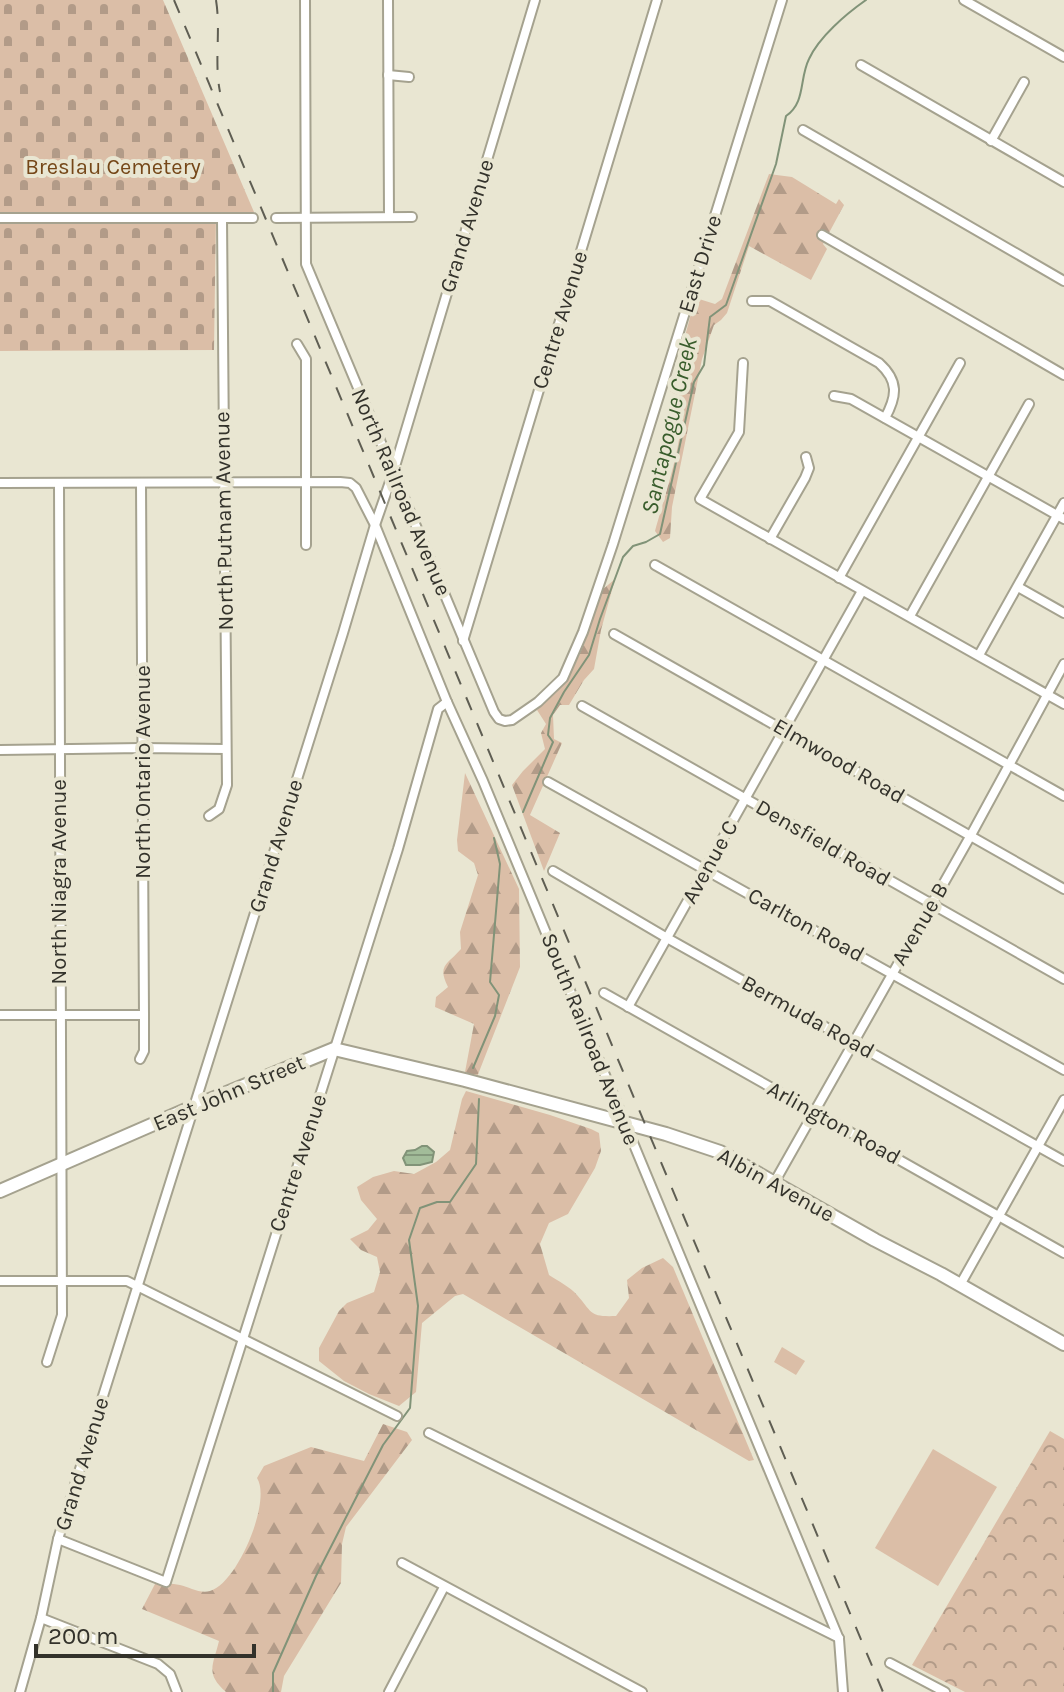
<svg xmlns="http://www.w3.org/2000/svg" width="1064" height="1692" font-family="Karla,sans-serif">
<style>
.green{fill:#dbbea7}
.forest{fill:url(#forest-firs)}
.cemetery{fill:url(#cemetery-stones)}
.park{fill:url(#park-crowns)}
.water{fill:url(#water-rules);stroke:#819378;stroke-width:2}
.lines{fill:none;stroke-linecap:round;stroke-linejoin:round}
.stream{stroke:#819378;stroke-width:2}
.street-casing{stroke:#a5a28f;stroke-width:12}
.secondary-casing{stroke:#a5a28f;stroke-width:16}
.street{stroke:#fff;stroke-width:8}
.secondary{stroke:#fff;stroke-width:12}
.rail{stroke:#5f5e53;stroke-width:2;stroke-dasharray:14 14;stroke-linecap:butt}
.labels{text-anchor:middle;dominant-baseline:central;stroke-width:8;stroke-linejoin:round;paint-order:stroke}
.park-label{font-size:22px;fill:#754718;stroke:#e9e6d2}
.street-label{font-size:22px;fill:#33322b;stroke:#e9e6d2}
.water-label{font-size:24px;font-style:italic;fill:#395d2c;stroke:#e9e6d2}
</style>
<defs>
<pattern id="forest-firs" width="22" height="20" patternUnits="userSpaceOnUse" patternTransform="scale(2)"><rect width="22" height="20" fill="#dbbea7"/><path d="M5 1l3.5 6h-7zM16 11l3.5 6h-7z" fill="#b29b88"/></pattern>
<pattern id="cemetery-stones" width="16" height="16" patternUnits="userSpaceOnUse" patternTransform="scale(2)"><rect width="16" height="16" fill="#dbbea7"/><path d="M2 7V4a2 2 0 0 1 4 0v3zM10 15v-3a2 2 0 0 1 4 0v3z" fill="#b29b88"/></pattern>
<pattern id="park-crowns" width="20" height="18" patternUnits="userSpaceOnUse" patternTransform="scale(2)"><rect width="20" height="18" fill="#dbbea7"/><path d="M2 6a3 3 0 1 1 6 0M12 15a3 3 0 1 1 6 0" fill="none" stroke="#b29b88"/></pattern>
<pattern id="water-rules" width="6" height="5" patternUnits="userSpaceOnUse" patternTransform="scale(2)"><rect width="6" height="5" fill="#a2bc99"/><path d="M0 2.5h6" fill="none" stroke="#85997d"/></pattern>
</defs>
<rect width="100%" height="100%" fill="#e9e6d2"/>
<g class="green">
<polygon points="782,1347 805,1361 796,1375 774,1362"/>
<polygon points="933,1449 997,1487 938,1586 875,1548"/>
</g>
<g class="forest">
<path d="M769,174L792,177L836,204L839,199L844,205L823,244L827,249L811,280L749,246L727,313L721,320L714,325L702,359L672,507L670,538L663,542L655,531C665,494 686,436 681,398L670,391L694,303L699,299L715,304L722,299Z"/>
<polygon points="615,579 601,630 594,669 584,680 569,705 560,705 553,715 554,739 562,743 530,815 560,833 544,871 512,785 523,771 545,749 541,733 546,724 537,710 567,682 584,644 602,590"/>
<path d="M465,773L519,889L520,967L477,1077L465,1072L474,1024L435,1007L436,997L448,987C437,965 447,965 461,949L460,932L478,875L474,863L458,851L457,840Z"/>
<path d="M466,1091L550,1115L591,1129L599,1133L601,1151L595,1168L568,1214L549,1223L540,1244L549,1275C558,1281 570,1287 577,1295C593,1313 589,1317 616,1316L629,1298L627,1280L642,1268L663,1258L673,1267L754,1460L749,1461L463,1294L455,1296L422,1323L416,1392L399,1406L369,1394L344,1381L319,1361V1348L339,1311L347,1303L374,1292L380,1272L377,1257L361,1250L350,1239L368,1230L377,1219L361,1200L357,1187L373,1177L394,1171L414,1174L436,1162L450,1150L462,1099Z"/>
<path d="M383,1424L407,1432L412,1440L346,1527L342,1544L341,1583L284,1676L281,1692H226C205,1673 213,1666 219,1641L142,1609L155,1584C163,1584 172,1583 180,1585C189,1587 200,1594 210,1591C237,1584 272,1501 257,1478L264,1466L311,1447L364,1461Z"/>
</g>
<polygon class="cemetery" points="0,0 163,0 254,212 216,214 214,350 0,351"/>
<polygon class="park" points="1050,1431 1064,1439 1064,1692 965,1692 912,1665"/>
<polygon class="water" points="422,1146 427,1146 434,1152 432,1162 420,1165 406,1165 403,1158 407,1151 415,1150"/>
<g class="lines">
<g class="stream">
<path d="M523,812L553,742L548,735L550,718L564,692L589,655L600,619L623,557L633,546L646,542L660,534L694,382L704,365L710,317L726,305L776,164L786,116C806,102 799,79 809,59C819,37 846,14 866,0"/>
<polyline points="473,1068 495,1016 499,995 490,982 500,864 494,838"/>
<polyline points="273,1692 273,1673 316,1576 383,1445 410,1408 418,1306 409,1240 420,1208 437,1202 450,1202 476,1164 479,1099"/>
</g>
<g class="street-casing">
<g id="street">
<polyline points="305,0 306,264 494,712 499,719 505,721 512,720 538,702 563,678 583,632 613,544 782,0"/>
<polyline points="388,0 389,216"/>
<polyline points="964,0 1064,57"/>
<polyline points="861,65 1064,182"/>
<polyline points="388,75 409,77"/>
<polyline points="803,130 1064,281"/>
<polyline points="991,141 1024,82"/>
<polyline points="0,218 253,218"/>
<polyline points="276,218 412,217"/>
<polyline points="822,235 1064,375"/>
<path d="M752,301H770L879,363C899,381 897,396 885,418"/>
<polyline points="297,344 306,359 306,545"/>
<polyline points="743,363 739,432 700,499 1064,704"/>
<polyline points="834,396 851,399 1064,519"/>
<polyline points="0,483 340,482 350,483 356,488 375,525 447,702 483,781 839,1639 843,1692"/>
<polyline points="770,539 805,478 809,468 806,457"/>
<polyline points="655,565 1064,796"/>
<polyline points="839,578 960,363"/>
<polyline points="1018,587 1064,613"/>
<polyline points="910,616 1029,404"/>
<polyline points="614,634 1064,889"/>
<polyline points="463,641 657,0"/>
<polyline points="979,655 1064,503"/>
<polyline points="582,706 1064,979"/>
<polyline points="0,750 142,748 226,749"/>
<polyline points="548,782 1064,1070"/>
<polyline points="209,816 219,809 227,785 222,219"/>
<polyline points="553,871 667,938 1064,1161"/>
<polyline points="604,993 1064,1253"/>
<polyline points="628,1007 862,591"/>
<polyline points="0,1015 144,1015"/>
<polyline points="140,1059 144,1051 144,1015 141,483"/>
<polyline points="774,1183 971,835 1064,664"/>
<polyline points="0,1281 127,1281 397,1416"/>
<polyline points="960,1285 1064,1100"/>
<polyline points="47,1362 62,1315 59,484"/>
<polyline points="429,1433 839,1638"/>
<polyline points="58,1539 166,1582 398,849 438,709 447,702"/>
<polyline points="402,1563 642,1692"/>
<polyline points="41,1618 158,1664 170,1674 177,1692"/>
<polyline points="890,1663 945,1692"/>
<polyline points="20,1692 41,1618 58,1539 343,633 375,525 393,473 535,0"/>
<polyline points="389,1692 444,1587"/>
</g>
</g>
<g class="secondary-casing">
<polyline id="secondary" points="0,1191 195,1106 334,1049 465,1080 666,1134 720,1152 875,1240 941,1274 1064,1344"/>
</g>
<use href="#street" class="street"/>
<use href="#secondary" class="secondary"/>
<g class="rail">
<polyline points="174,0 883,1692"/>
<path d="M216,0C221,31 214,62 220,92"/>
</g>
</g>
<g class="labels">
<g class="park-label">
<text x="113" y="167">Breslau Cemetery</text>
</g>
<g class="street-label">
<text transform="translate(467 226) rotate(-73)">Grand Avenue</text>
<text transform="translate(700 264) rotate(-73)">East Drive</text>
<text transform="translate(560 320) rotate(-73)">Centre Avenue</text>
<text transform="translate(401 492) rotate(67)">North Railroad Avenue</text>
<text transform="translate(224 521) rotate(-91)">North Putnam Avenue</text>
<text transform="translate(839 761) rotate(30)">Elmwood Road</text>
<text transform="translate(143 772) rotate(-90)">North Ontario Avenue</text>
<text transform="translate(823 843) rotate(30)">Densfield Road</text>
<text transform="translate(276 846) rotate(-73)">Grand Avenue</text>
<text transform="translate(710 862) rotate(-61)">Avenue C</text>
<text transform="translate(59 882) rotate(-90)">North Niagra Avenue</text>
<text transform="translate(920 924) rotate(-60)">Avenue B</text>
<text transform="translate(806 925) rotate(29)">Carlton Road</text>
<text transform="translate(808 1017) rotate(29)">Bermuda Road</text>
<text transform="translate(590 1039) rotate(68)">South Railroad Avenue</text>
<text transform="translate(229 1093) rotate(-23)">East John Street</text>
<text transform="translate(834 1123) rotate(29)">Arlington Road</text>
<text transform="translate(298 1163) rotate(-72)">Centre Avenue</text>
<text transform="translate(776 1185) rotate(29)">Albin Avenue</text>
<text transform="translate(82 1464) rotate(-73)">Grand Avenue</text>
</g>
<g class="water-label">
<text transform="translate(669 426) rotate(-77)">Santapogue Creek</text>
</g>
</g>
<path d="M36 1644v12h218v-12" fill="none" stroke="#33322b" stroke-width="4"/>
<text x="48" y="1644" font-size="24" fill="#33322b" stroke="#e9e6d2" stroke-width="6" paint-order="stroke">200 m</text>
</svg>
